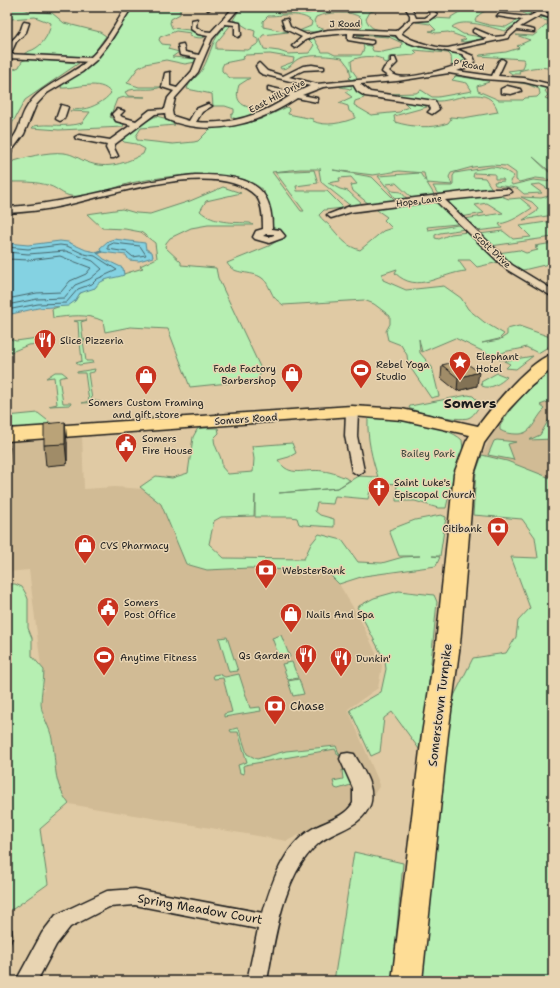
<svg xmlns="http://www.w3.org/2000/svg" width="560" height="988" font-family="'Shantell Sans',sans-serif">
<style>
.built{fill:#d1bb95}
.green{fill:#b6efb2;stroke:#698667}
.water{fill:#84d2e2;stroke:#5a8993}
.lines{fill:none;stroke-linecap:round;stroke-linejoin:round}
.shore{stroke:#46656b;stroke-width:1}
.stream-far1{stroke:#5a8993;stroke-width:2}
.stream{stroke:#5a8993;stroke-width:2.5}
.minor-casing{stroke:#1c1c1c;stroke-width:3}
.tertiary-casing{stroke:#1c1c1c;stroke-width:3}
.primary-casing{stroke:#1c1c1c;stroke-width:3}
.minor{fill:#e8d4b2;fill-rule:evenodd}
.tertiary{fill:#e8d4b2;fill-rule:evenodd}
.primary{fill:#fedd96;fill-rule:evenodd}
.wall{fill:#a08c67;stroke:#1c1c1c}
.shaded-wall{fill:#827254;stroke:#1c1c1c}
.building{fill:#baa378;stroke:#1c1c1c}
.labels{text-anchor:middle;dominant-baseline:central;stroke-width:3;stroke-linejoin:round;paint-order:stroke}
.far-street-label{font-size:9px;fill:#1c1c1c;stroke:#e8d4b2}
.poi-label{font-size:10px;fill:#1c1c1c;stroke:#e8d4b2;text-anchor:start}
.street-label{font-size:10px;fill:#1c1c1c;stroke:#e8d4b2}
.park-label{font-size:10px;fill:#3b463a;stroke:#e8d4b2}
.near-street-label{font-size:12px;fill:#1c1c1c;stroke:#e8d4b2}
.near-poi-label{font-size:12px;fill:#1c1c1c;stroke:#e8d4b2;text-anchor:start}
.district-label{font-size:14px;font-weight:bold;fill:#1c1c1c;stroke:#e8d4b2}
</style>
<rect width="100%" height="100%" fill="#e0caa4"/>
<filter id="ink" filterUnits="userSpaceOnUse"><feTurbulence type="fractalNoise" baseFrequency=".025" numOctaves="2"/><feDisplacementMap in="SourceGraphic" scale="8" xChannelSelector="R" yChannelSelector="G"/><feConvolveMatrix kernelMatrix="1 2 1 2 8 2 1 2 1" color-interpolation-filters="sRGB"/></filter>
<g filter="url(#ink)">
<g class="built">
<polygon points="553,365 553,479 482,456 491,436 507,412 522,393"/>
<polygon points="82,434 84,489 115,487 144,489 161,504 186,564 207,570 250,568 327,572 339,584 360,619 382,666 378,688 348,709 380,785 371,799 287,841 69,804 57,785 52,737 45,722 42,706 41,693 44,690 29,570 7,572 7,441"/>
</g>
<g class="green">
<path d="M7,7H20L29,11L52,13L64,23L100,32L106,36L93,54L86,57L24,54C27,51 32,51 36,48C44,43 50,32 51,23L35,17L11,19L7,15Z"/>
<path d="M132,7H180V14L171,19L170,23L172,28L189,30L205,37C200,39 194,37 189,36L191,33L176,31L160,37L159,40L162,44L170,45L168,49L179,52L172,57L198,59L196,62L185,64L166,60L145,64L138,68L127,83L139,87H161C150,92 135,86 125,92L128,96L145,97H125L117,99L110,117L124,124L123,127L59,130L32,128L34,126C49,123 66,128 82,123L90,112L70,111C74,109 78,110 83,109C92,108 105,101 111,93C100,78 76,89 61,88L62,84L93,63L112,41Z"/>
<path d="M241,7H272L281,14L310,13L314,12L315,7H319L323,12C337,13 352,14 366,10L367,7L399,8L379,9L370,12L366,19C370,28 373,29 383,30L380,31L351,30L360,29L362,25L361,18C352,10 327,12 316,17L314,21L317,27L326,30L314,32L299,31L311,26L312,22C303,11 280,16 268,16L263,21V27L288,32L263,35L260,39L264,49L279,51L288,54L309,53L314,45L308,39L313,37L322,52H329L335,55H361L364,49L363,45L371,46L373,51L382,52L401,48L402,43L389,37L357,35L387,34L416,46L459,54L470,60L452,68L451,56L448,53L414,50L417,53L414,55L389,57L388,63L383,62L382,59C374,55 358,56 351,61L352,70L357,77L356,78L351,80L349,78L351,76L349,67L342,58C330,56 312,54 300,58C291,62 293,68 281,69L280,67L293,62L294,58L270,54L246,55L243,56L244,59L224,63L222,67V71L230,78H250L239,85C233,104 244,107 261,110L260,113L239,120L231,117V115L234,113V109L225,106H213L212,94L187,89C189,81 197,78 202,70C212,53 211,38 227,25L230,26L216,43V49L248,50L259,43V40L254,37L255,31C246,29 242,23 233,20Z"/>
<path d="M468,7H524L531,14L526,15C524,14 523,13 521,11C509,4 479,7 475,21L489,25L506,27L518,20L521,21L505,31C492,28 463,17 452,27L463,34L487,38L464,42L460,41L466,39L465,38L448,32L436,33L429,31L436,30L430,24L416,22L433,18L451,19V17L461,11L471,9Z"/>
<path d="M540,17L553,19V70C543,65 530,68 519,71L520,74H512L508,71L523,69L525,62L523,59L479,56L480,55L506,52L519,48L517,46L530,40L516,35L533,36L548,24V21L535,18Z"/>
<polygon points="28,59 79,63 25,100 7,133 7,72 19,67 22,61"/>
<path d="M456,76L488,81L489,82L477,86L478,91L499,100H523L525,98L537,97L540,94L539,89L527,84L507,81L528,82L548,88L545,91L548,95L545,98L553,101V174L533,157L553,176V180L536,178L519,182L516,180V173L506,166L491,165L473,167L451,173L449,177L452,185L427,183L435,196L413,199L396,183L386,184L392,191L401,192L408,200L397,201L378,176L420,173L426,182L424,173L399,171L373,175L333,170L372,177L396,201L369,204L353,191L351,185L357,184L351,177L339,178L340,181L328,183L340,189L348,191L363,205L352,207L321,182L319,170L321,169H300L272,172L301,211H304L275,172L314,170L318,183L296,186L297,191H327L344,208L324,210L319,215C322,220 326,222 330,226C340,237 345,246 360,250L383,231L392,228L384,220L387,217L374,208L437,202L454,217L457,224L427,227L428,230L458,225L465,229L440,233L435,235V238L439,239L451,234L468,232L499,262L477,267L470,260H458L466,271C440,273 418,295 395,273L397,269L382,274L383,280L406,290L444,286L461,298L468,309L484,322L504,334L499,339L482,343L499,340L507,335V329L519,326L553,338V344L538,353L526,347C516,351 509,349 500,354L506,359L501,360L455,338L422,352L419,339L420,353L432,367L439,396L431,398L408,364L407,355L401,345L388,340L386,331L390,324V316L374,304L364,300L283,305C280,302 276,300 274,297C270,291 268,282 262,278C251,270 234,276 227,263L269,246L282,238L280,231L272,227L273,217L268,214L264,191C238,165 164,176 131,183C115,187 88,199 71,196C63,195 57,188 50,186C36,181 21,182 7,182V163C25,158 46,151 64,153C73,154 79,159 87,162C107,170 126,163 143,154L145,149L136,144L124,142L122,140L139,125L156,116L164,118L175,125L141,128L136,136L137,140L173,144L194,142L198,141L211,128L247,123L261,119L287,107L289,109L288,114L313,119V121C325,127 343,123 355,118V115L349,111L348,106L339,103L352,97L345,92L352,89L340,87V85C349,84 361,87 364,98L355,101L354,105L371,115L400,112L403,109L409,107L404,102L406,101L420,103L427,107L394,116L395,122C411,127 432,129 448,123L451,119L450,117L463,118L498,112C490,82 456,101 439,101C422,101 402,98 386,94L416,93L421,90L432,97H438L472,91L467,83L452,80Z"/>
<path d="M491,167C502,167 505,171 514,176L510,181L512,185L533,180L553,182V192L540,184L531,185L542,193L524,194L517,188L495,185L494,182L504,181L503,179H495V174L474,173L473,177L485,178L492,189L439,196L433,186H453V176L455,173Z"/>
<path d="M223,187L241,193L206,201L200,211C214,224 233,222 250,223L253,225H208L191,228L170,238L166,243L165,247L181,262V265L216,268L218,278L262,371L257,380L190,387L168,329L130,327L105,332L103,321C87,313 70,316 53,318L52,309L75,301C79,292 86,289 95,288L98,283L104,280L143,268L140,266L157,258L155,243L141,232L125,229L102,228L87,214L122,209L136,213L150,214L190,201Z"/>
<path d="M498,195L509,199L520,198L532,208C521,215 512,222 499,224L502,228L476,231L464,219L503,213L487,203L475,205L484,213L461,217L448,203L453,198Z"/>
<polygon points="553,195 553,215 523,220 536,212 538,208 532,202 521,197 541,198"/>
<polygon points="553,221 553,237 491,246 479,234 503,231 513,239 531,237 520,226"/>
<polygon points="553,243 553,263 519,271 498,253 519,250 526,253 538,250 535,248 538,247 535,246"/>
<polygon points="87,320 81,322 83,339 89,340 83,341 86,361 92,361 93,363 79,365 76,363 82,361 80,342 75,340 79,339 78,322 74,321"/>
<polygon points="51,333 52,343 28,345 9,353 10,355 7,358 7,338 16,341 45,337 46,334"/>
<polygon points="533,356 516,369 506,368 510,364 504,361"/>
<path d="M553,368V400L540,405L545,409C534,419 533,435 516,434C510,434 505,433 500,430V426C513,402 533,386 553,368Z"/>
<polygon points="95,369 94,372 88,373 92,400 100,402 82,403 89,401 85,373 77,373 77,372"/>
<polygon points="55,372 62,372 67,376 59,378 63,403 71,403 70,405 49,406 57,404 54,377 46,378"/>
<path d="M497,373L507,377C501,383 490,390 482,386L481,382Z"/>
<path d="M468,395L473,396L481,404C477,409 474,416 468,418C459,421 417,413 409,408L410,406Z"/>
<polygon points="38,413 52,424 44,426 7,429 7,416"/>
<polygon points="551,416 553,417 553,439 529,440 540,435"/>
<path d="M371,417C394,420 446,424 462,440L463,449L461,460L455,469L446,508H438L415,501H396L397,484L372,482L368,499L335,496L333,504L317,503L315,511L320,515L334,519V527L303,525L299,524L297,518L291,517H255V495L254,516L221,517L214,521L209,544L224,558L304,559L311,544L319,534L342,540L358,562L382,563L403,557L420,556H399L389,530L415,520L441,515L446,517L440,556H432L440,557L436,566L364,576L339,584L327,572L250,568L207,570L186,564L161,504L140,487L156,476L172,478L188,473L193,437L198,428H218L219,433L214,438C214,449 223,456 222,467L228,474L253,472L254,459L252,446L292,443L296,453L289,457L278,460C290,479 304,468 323,471C332,472 342,476 350,480L338,488L279,493L338,488L358,476L378,477C372,459 367,438 368,419Z"/>
<polygon points="497,440 516,442 508,444 514,460 488,455 494,441"/>
<polygon points="482,455 507,461 553,479 553,981 416,981 448,708 473,658 506,653 516,637 518,621 530,608 511,557 538,558 535,537 522,519 473,515 476,472"/>
<path d="M7,584H15L22,587L26,594L28,599V628L32,638V656L44,670C44,681 41,692 41,704C42,717 50,727 52,739C57,766 52,781 69,804L40,829L48,884L13,909L7,910Z"/>
<polygon points="399,591 434,595 437,602 422,753 392,712 384,718 380,752 371,756 350,710 381,692 386,669 385,661 357,607 374,598"/>
<polygon points="281,635 290,657 280,659 272,638"/>
<polygon points="227,637 238,671 229,672 219,638"/>
<polygon points="292,662 298,678 288,680 282,664"/>
<polygon points="219,674 225,677 239,674 250,708 260,707 261,711 224,717 224,714 232,712 223,678 214,679 213,675"/>
<polygon points="299,679 304,694 293,696 288,681"/>
<polygon points="237,728 239,729 247,754 257,759 286,751 336,746 340,756 338,755 335,749 245,765 243,766 244,774 240,773 238,765 247,762 238,732 231,732 230,730"/>
<polygon points="342,770 346,771 351,785 338,789 335,788 333,781 343,779"/>
<polygon points="354,852 403,863 392,981 334,981"/>
</g>
<g class="water">
<polygon points="114,239 145,243 146,249 152,252 153,257 139,261 129,260 126,255 101,252 100,248 108,241"/>
<path d="M60,241L68,242L86,250L96,252L104,259L123,268L124,275C114,279 102,277 95,288L80,293L75,301L68,306L38,308L7,315V243L28,245Z"/>
</g>
<g class="lines">
<g class="shore">
<polygon points="114,243 140,246 146,255 133,257 127,252 108,249 108,246"/>
<polyline points="7,247 28,249 60,245 67,246 84,254 95,256 117,270 97,279 92,284 78,289 66,303 38,304 7,310"/>
<polyline points="7,252 28,254 66,251 93,261 102,269 90,279 75,285 64,298 37,299 7,305"/>
<polyline points="7,259 29,260 60,256 91,268 86,274 70,281 61,292 37,293 7,299"/>
</g>
<polyline class="stream-far1" points="537,8 553,13"/>
<polyline class="stream" points="98,253 101,252"/>
<g class="minor-casing">
<g id="minor">
<path d="M126,7H132L107,46L95,61L82,72L47,93L36,105L24,134L10,153H7C7,143 14,139 18,129C21,122 22,114 27,107C41,84 71,77 89,59C105,44 115,25 126,7Z"/>
<polygon points="206,7 212,7 208,10"/>
<path d="M234,7H240L228,21L240,23L241,35L238,37L235,35V25L225,24L212,39L198,72L175,98L172,111L173,116L189,121L196,109L208,104L212,106L202,112L196,122C232,125 261,115 290,96L268,91V87L295,93L310,86L262,74L259,72L256,66L259,63L267,71L283,76L303,66L312,65L324,67V69L304,70L289,77L317,84L389,77L382,72L384,68L391,62V58H395L397,63L389,71C391,73 394,75 397,76C409,80 457,67 468,60L462,54L415,45L399,39L396,35L354,33L353,38L373,41V43L371,44L348,40V33L316,36L305,40L295,48L292,46L302,37L285,29L282,20L287,19L290,27L307,35L328,30L343,29L396,31L410,19V15L405,7H411L416,18H425L431,14L428,11L431,9L437,14L429,20L414,21L401,33C407,40 439,49 448,48C460,46 474,41 487,39L473,32V30L475,29L494,37L504,36L522,20L497,16L500,14L528,17L536,13L522,7H531L553,15V19L541,15L520,27L534,30V32L517,30L508,38L456,49L473,56L475,61L465,68L457,71L492,76L499,61L502,59L505,61L498,76L524,78L553,85V89L524,82L484,79L449,73L397,81L360,84L370,92L435,101L439,109L432,114L428,112L431,109L429,105L365,96L357,91L353,84L323,87L302,95L317,98V102L297,98C258,124 212,138 166,119L165,113L155,114L115,144L114,148L118,156L114,158H111L106,148L107,145L76,139L75,137L79,135L110,140L131,125L116,121L112,114L117,109L124,111L120,115L122,117L136,121L150,110L165,109L168,98L174,91L162,87L165,73L170,72V86L177,88L192,71L197,58L180,55L178,45L183,44L185,52L199,55L208,36L198,34L191,29L192,20L197,19L196,27L202,31L211,32Z"/>
<polygon points="299,7 305,7 305,8 302,10"/>
<path d="M24,22L29,23L26,32L16,42L10,55L7,57C7,38 12,44 20,31C22,29 22,24 24,22Z"/>
<polygon points="507,86 520,89 521,91 511,94 501,93 501,89"/>
<polygon points="61,105 68,107 64,119 60,121 56,119"/>
<path d="M195,175C218,175 254,175 266,198C271,207 272,219 272,229L280,230L285,236L283,238L269,243L255,239L253,237L256,231L263,229C263,220 263,204 256,196C219,158 108,196 62,206C44,210 25,212 7,213V207C71,204 132,181 195,175ZM266,234H274V235L269,237L263,236Z"/>
<path d="M488,189H508L512,192C509,195 454,199 445,200L512,265L553,290V297L506,269L436,201L351,212L331,218L327,215L350,206Z"/>
<polygon points="352,407 358,411 357,436 364,471 358,475 352,471 345,436 346,411"/>
<path d="M348,753L354,754C362,768 376,788 370,805C360,829 335,829 318,844C283,874 275,938 267,981H247L258,929L135,905L109,907L70,927L56,945L37,981H16L42,933L56,915L107,891L135,889L263,913C271,884 284,845 312,829C326,821 344,818 353,803V788L340,759L342,754Z"/>
</g>
</g>
<g class="tertiary-casing">
<polygon id="tertiary" points="7,54 92,58 96,60 92,62 7,58"/>
</g>
<g class="primary-casing">
<path id="primary" d="M553,354V368L531,386L509,409L484,443L474,474L460,644L448,734L422,981H392L422,734L436,644L454,474L466,442L470,435L402,420L352,416L7,441V429L352,406L402,409L478,426C492,407 530,360 553,354Z"/>
</g>
<use href="#minor" class="minor"/>
<use href="#tertiary" class="tertiary"/>
<use href="#primary" class="primary"/>
</g>
<g class="wall">
<polygon points="442,365 477,386 457,391 441,378"/>
<polygon points="67,442 67,464 46,466 44,445"/>
</g>
<g class="shaded-wall">
<polygon points="479,372 477,386 457,391 458,378"/>
<polygon points="65,422 67,442 67,464 65,444"/>
<polygon points="9,441 10,448 7,487 7,464"/>
<polygon points="12,929 13,937 7,953 7,940"/>
</g>
<g class="building">
<polygon points="462,360 479,372 458,378 442,365"/>
<polygon points="65,422 65,444 44,445 44,424"/>
<polygon points="7,441 9,441 7,464"/>
<polygon points="7,928 12,929 7,940"/>
</g>
</g>
<defs>
<g id="restaurant-pin" transform="scale(1.15)"><path d="M0 17L-7.5 6A9.5 9.5 0 1 1 7.5 6Z" fill="#c8321e" stroke="#e8d4b2"/><path d="M-5-6h1v4h1v-4h1v4h1v-4h1v5L-1.5 .5V6h-2V.5L-5-1ZM5-6V6H3V1.5H1.5Q1.5-4 5-6Z" fill="#fff"/></g>
<g id="sight-pin" transform="scale(1.15)"><path d="M0 17L-7.5 6A9.5 9.5 0 1 1 7.5 6Z" fill="#c8321e" stroke="#e8d4b2"/><path d="M0-6L1.8-2.2L6-1.7L2.9 1.2L3.7 5.4L0 3.3L-3.7 5.4L-2.9 1.2L-6-1.7L-1.8-2.2Z" fill="#fff"/></g>
<g id="stadium-pin" transform="scale(1.15)"><path d="M0 17L-7.5 6A9.5 9.5 0 1 1 7.5 6Z" fill="#c8321e" stroke="#e8d4b2"/><path d="M0-5a6.5 5 0 1 0 0 10a6.5 5 0 1 0 0-10ZM-3.5-1.8h7v3.6h-7Z" fill="#fff"/></g>
<g id="shop-pin" transform="scale(1.15)"><path d="M0 17L-7.5 6A9.5 9.5 0 1 1 7.5 6Z" fill="#c8321e" stroke="#e8d4b2"/><path d="M-5-2.5h2.3a2.7 3.5 0 0 1 5.4 0H5L5.5 6h-11ZM-1.5-2.5h3a1.5 2.3 0 0 0-3 0Z" fill="#fff"/></g>
<g id="civic-pin" transform="scale(1.15)"><path d="M0 17L-7.5 6A9.5 9.5 0 1 1 7.5 6Z" fill="#c8321e" stroke="#e8d4b2"/><path d="M-.6-6.5H3V-4.5H.6V-3L4-1V1h2V6H-6V1h2V-1L-.6-3ZM-1.2 2.5V6h2.4V2.5Z" fill="#fff"/></g>
<g id="church-pin" transform="scale(1.15)"><path d="M0 17L-7.5 6A9.5 9.5 0 1 1 7.5 6Z" fill="#c8321e" stroke="#e8d4b2"/><path d="M-1.2-6h2.4v3.5h3.3v2.4h-3.3V6h-2.4V-.1h-3.3v-2.4h3.3Z" fill="#fff"/></g>
<g id="bank-pin" transform="scale(1.15)"><path d="M0 17L-7.5 6A9.5 9.5 0 1 1 7.5 6Z" fill="#c8321e" stroke="#e8d4b2"/><path d="M-6-4H6V4H-6ZM0-2.3a2.3 2.3 0 1 0 0 4.6a2.3 2.3 0 1 0 0-4.6Z" fill="#fff"/></g>
</defs>
<g fill-rule="evenodd">
<use href="#restaurant-pin" x="45" y="340"/>
<use href="#sight-pin" x="460" y="362"/>
<use href="#stadium-pin" x="361" y="370"/>
<use href="#shop-pin" x="292" y="374"/>
<use href="#shop-pin" x="146" y="376"/>
<use href="#civic-pin" x="126" y="444"/>
<use href="#church-pin" x="379" y="488"/>
<use href="#bank-pin" x="498" y="528"/>
<use href="#shop-pin" x="85" y="545"/>
<use href="#bank-pin" x="266" y="570"/>
<use href="#civic-pin" x="108" y="608"/>
<use href="#shop-pin" x="291" y="614"/>
<use href="#restaurant-pin" x="306" y="655"/>
<use href="#stadium-pin" x="104" y="657"/>
<use href="#restaurant-pin" x="341" y="658"/>
<use href="#bank-pin" x="275" y="706"/>
</g>
<g class="labels">
<g class="far-street-label">
<text transform="translate(345 24) rotate(-1)">J Road</text>
<text transform="translate(469 65) rotate(9)">P Road</text>
<text transform="translate(277 96) rotate(-28)">East Hill Drive</text>
<text transform="translate(419 201) rotate(-7)">Hope Lane</text>
<text transform="translate(492 250) rotate(43)">Scott Drive</text>
</g>
<g class="poi-label">
<text x="60" y="340">Slice Pizzeria</text>
<text x="476" y="356">Elephant<tspan x="476" dy="12">Hotel</tspan></text>
<text x="376" y="364">Rebel Yoga<tspan x="376" dy="12">Studio</tspan></text>
<text x="276" y="368" text-anchor="end">Fade Factory<tspan x="276" dy="12">Barbershop</tspan></text>
<text x="146" y="402" text-anchor="middle">Somers Custom Framing<tspan x="146" dy="12">and gift store</tspan></text>
<text x="142" y="438">Somers<tspan x="142" dy="12">Fire House</tspan></text>
<text x="394" y="482">Saint Luke's<tspan x="394" dy="12">Episcopal Church</tspan></text>
<text x="482" y="528" text-anchor="end">Citibank</text>
<text x="100" y="545">CVS Pharmacy</text>
<text x="282" y="570">WebsterBank</text>
<text x="124" y="602">Somers<tspan x="124" dy="12">Post Office</tspan></text>
<text x="306" y="614">Nails And Spa</text>
<text x="290" y="655" text-anchor="end">Qs Garden</text>
<text x="120" y="657">Anytime Fitness</text>
<text x="356" y="658">Dunkin'</text>
</g>
<g class="street-label">
<text transform="translate(246 419) rotate(-4)">Somers Road</text>
</g>
<g class="park-label">
<text x="428" y="453">Bailey Park</text>
</g>
<g class="near-street-label">
<text transform="translate(440 705) rotate(-83)">Somerstown Turnpike</text>
<text transform="translate(200 909) rotate(10)">Spring Meadow Court</text>
</g>
<g class="near-poi-label">
<text x="290" y="706">Chase</text>
</g>
<g class="district-label">
<text x="470" y="403">Somers</text>
</g>
</g>
<rect width="560" height="988" fill="none" stroke="#e8d4b2" stroke-width="24"/>
<rect x="12" y="12" width="536" height="964" fill="none" stroke="#1c1c1c" stroke-width="1.5" filter="url(#ink)"/>
</svg>
